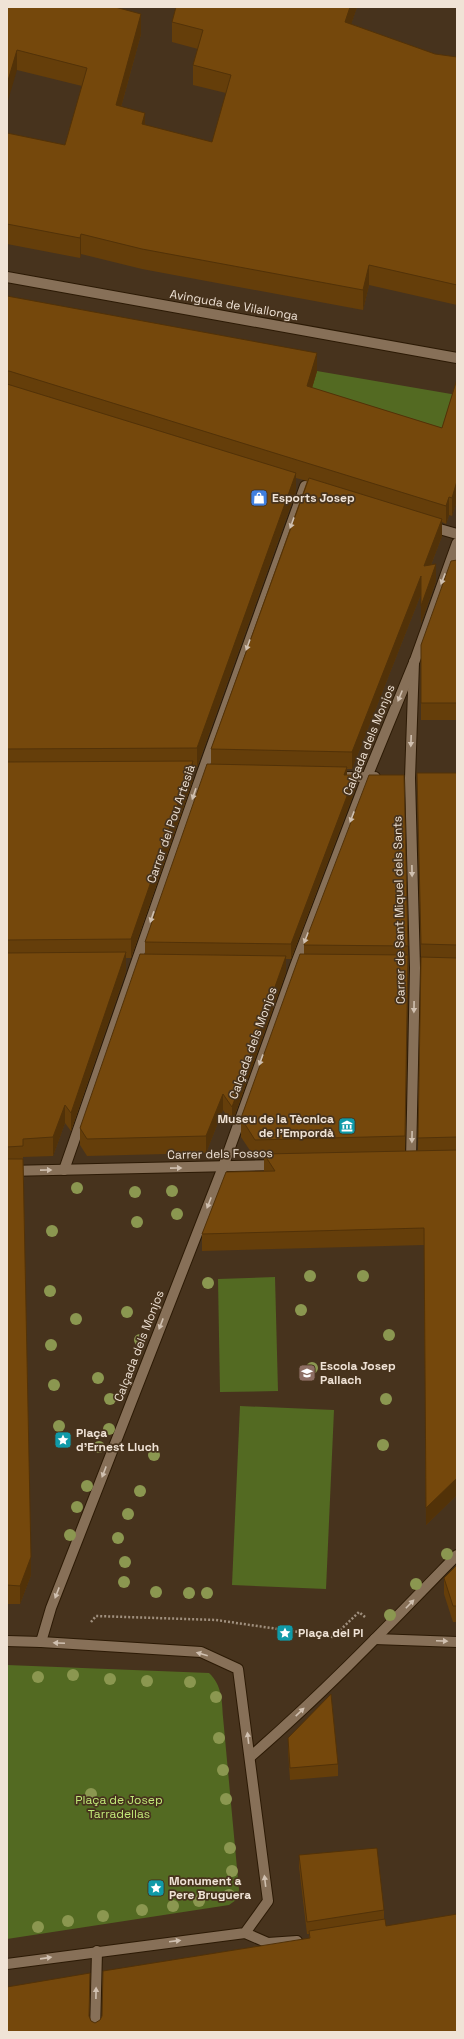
<svg xmlns="http://www.w3.org/2000/svg" width="464" height="2039" font-family="'Space Grotesk',sans-serif">
<style>
.green{fill:#536a22}
.lines{fill:none;stroke-linecap:round;stroke-linejoin:round}
.minor-casing{stroke:#2c1a05;stroke-width:12}
.tertiary-casing{stroke:#2c1a05;stroke-width:12}
.path{stroke:#a0907e;stroke-width:2.5;stroke-dasharray:2 2;stroke-linecap:butt}
.minor{stroke:#877058;stroke-width:10}
.tertiary{stroke:#877058;stroke-width:10}
.tree{fill:#8b9750}
.wall{fill:#653e0a}
.shaded-wall{fill:#523208}
.building{fill:#75480c;stroke:#523208}
.oneway{fill:#d0c0b0}
.labels{text-anchor:middle;dominant-baseline:central;stroke-width:3.5;stroke-linejoin:round;paint-order:stroke}
.street-label{font-size:12px;fill:#f0e3d6;stroke:#47331d}
.poi-label{font-size:12px;font-weight:bold;fill:#f0e3d6;stroke:#47331d;text-anchor:start}
.park-label{font-size:12px;fill:#c2e979;stroke:#47331d}
</style>
<rect width="100%" height="100%" fill="#47331d"/>
<g class="green">
<polygon points="317,371 457,395 442,447 307,404"/>
<polygon points="275,1277 278,1391 220,1392 218,1279"/>
<polygon points="240,1406 334,1410 326,1589 232,1585"/>
<path d="M7,1665L209,1673C222,1685 222,1701 223,1717L239,1890L236,1900L229,1905L7,1939Z"/>
</g>
<g class="lines">
<g class="minor-casing">
<g id="minor">
<polyline points="429,526 457,534"/>
<polyline points="343,777 375,777"/>
<polyline points="411,1160 415,968 410,778 414,662"/>
<polyline points="64,1170 202,773 305,486"/>
<polyline points="7,1171 277,1165"/>
<polyline points="375,1639 457,1642"/>
<path d="M250,1757C323,1694 390,1624 457,1555"/>
<polyline points="245,1933 268,1943 297,1941"/>
<polyline points="7,1964 245,1933 268,1901 238,1669 201,1652 41,1642"/>
<polyline points="95,2032 97,1951"/>
</g>
</g>
<g class="tertiary-casing">
<g id="tertiary">
<polyline points="7,277 457,358"/>
<polyline points="7,1641 41,1642 51,1608 223,1167 295,966 367,777 415,660 457,543"/>
</g>
</g>
<polyline class="path" points="91,1622 96,1616 216,1620 333,1637 359,1612 365,1617"/>
<use href="#minor" class="minor"/>
<use href="#tertiary" class="tertiary"/>
</g>
<g class="tree">
<circle cx="77" cy="1188" r="6"/>
<circle cx="172" cy="1191" r="6"/>
<circle cx="135" cy="1192" r="6"/>
<circle cx="177" cy="1214" r="6"/>
<circle cx="137" cy="1222" r="6"/>
<circle cx="52" cy="1231" r="6"/>
<circle cx="310" cy="1276" r="6"/>
<circle cx="363" cy="1276" r="6"/>
<circle cx="208" cy="1283" r="6"/>
<circle cx="50" cy="1291" r="6"/>
<circle cx="301" cy="1310" r="6"/>
<circle cx="127" cy="1312" r="6"/>
<circle cx="76" cy="1319" r="6"/>
<circle cx="389" cy="1335" r="6"/>
<circle cx="140" cy="1340" r="6"/>
<circle cx="51" cy="1345" r="6"/>
<circle cx="312" cy="1368" r="6"/>
<circle cx="98" cy="1378" r="6"/>
<circle cx="54" cy="1385" r="6"/>
<circle cx="110" cy="1399" r="6"/>
<circle cx="386" cy="1399" r="6"/>
<circle cx="59" cy="1426" r="6"/>
<circle cx="109" cy="1429" r="6"/>
<circle cx="383" cy="1445" r="6"/>
<circle cx="99" cy="1447" r="6"/>
<circle cx="154" cy="1455" r="6"/>
<circle cx="87" cy="1486" r="6"/>
<circle cx="140" cy="1491" r="6"/>
<circle cx="77" cy="1507" r="6"/>
<circle cx="128" cy="1514" r="6"/>
<circle cx="70" cy="1535" r="6"/>
<circle cx="118" cy="1538" r="6"/>
<circle cx="447" cy="1554" r="6"/>
<circle cx="125" cy="1562" r="6"/>
<circle cx="124" cy="1582" r="6"/>
<circle cx="416" cy="1584" r="6"/>
<circle cx="156" cy="1592" r="6"/>
<circle cx="189" cy="1593" r="6"/>
<circle cx="207" cy="1593" r="6"/>
<circle cx="390" cy="1615" r="6"/>
<circle cx="73" cy="1675" r="6"/>
<circle cx="38" cy="1677" r="6"/>
<circle cx="110" cy="1679" r="6"/>
<circle cx="147" cy="1681" r="6"/>
<circle cx="190" cy="1682" r="6"/>
<circle cx="216" cy="1697" r="6"/>
<circle cx="219" cy="1738" r="6"/>
<circle cx="223" cy="1770" r="6"/>
<circle cx="91" cy="1794" r="6"/>
<circle cx="226" cy="1799" r="6"/>
<circle cx="230" cy="1848" r="6"/>
<circle cx="232" cy="1871" r="6"/>
<circle cx="229" cy="1895" r="6"/>
<circle cx="199" cy="1901" r="6"/>
<circle cx="173" cy="1906" r="6"/>
<circle cx="142" cy="1910" r="6"/>
<circle cx="103" cy="1916" r="6"/>
<circle cx="68" cy="1921" r="6"/>
<circle cx="38" cy="1927" r="6"/>
</g>
<g class="wall">
<polygon points="7,7 141,34 121,107 145,125 212,142 226,93 193,85 193,65 198,49 172,42 172,22 176,7 357,7 351,24 435,54 457,57 457,305 369,285 363,310 142,269 81,254 80,258 7,244 7,133 65,145 82,86 17,70"/>
<polygon points="7,296 317,371 312,388 442,428 457,379 457,500 452,516 449,515 446,524 442,522 442,536 431,565 436,581 421,623 421,594 352,769 347,769 347,775 355,790 291,959 286,959 286,972 232,1123 223,1110 206,1153 87,1156 80,1145 80,1128 145,954 145,942 211,764 211,749 307,481 296,478 296,491 197,767 193,767 193,780 131,958 126,958 126,971 71,1131 65,1123 53,1156 23,1157 31,1575 20,1604 7,1604"/>
<polygon points="457,560 457,720 421,720 421,645"/>
<polygon points="417,773 457,773 457,1495 426,1525 424,1245 202,1251 202,1234 264,1172 264,1158 255,1158 241,1137 241,1118 304,954 304,945 404,775 408,955 405,1151 418,1151 421,961"/>
<polygon points="457,1565 457,1622 453,1622 444,1594 444,1578"/>
<polygon points="288,1738 338,1764 338,1776 290,1780 288,1750"/>
<polygon points="299,1855 384,1910 384,1919 386,1926 457,2032 7,2032 90,1989 89,2017 91,2021 95,2023 309,1938 309,1934 307,1934 299,1867"/>
</g>
<g class="shaded-wall">
<polygon points="350,7 357,7 345,42 345,22"/>
<polygon points="141,14 141,34 116,125 116,105"/>
<polygon points="17,50 17,70 7,104 7,84"/>
<polygon points="145,113 145,133 142,124"/>
<polygon points="81,234 81,254 80,258 80,238"/>
<polygon points="369,265 369,285 363,310 363,290"/>
<polygon points="317,353 317,371 307,404 307,386"/>
<polygon points="296,473 296,491 197,767 197,748"/>
<polygon points="457,481 457,500 452,516 452,498"/>
<polygon points="449,497 449,515 446,524 446,506"/>
<polygon points="442,519 442,536 424,583 424,566"/>
<polygon points="436,564 436,581 421,623 421,606"/>
<polygon points="421,576 421,594 352,769 352,752"/>
<polygon points="193,761 193,780 131,958 131,939"/>
<polygon points="347,767 347,782 344,775"/>
<polygon points="355,775 355,790 291,959 291,944"/>
<polygon points="126,952 126,971 71,1131 71,1113"/>
<polygon points="408,955 408,974 405,1155 405,1136"/>
<polygon points="286,956 286,972 232,1123 232,1107"/>
<polygon points="223,1094 223,1110 206,1153 206,1136"/>
<polygon points="65,1105 65,1123 53,1156 53,1137"/>
<polygon points="457,1478 457,1495 426,1525 426,1508"/>
<polygon points="31,1557 31,1575 20,1604 20,1586"/>
</g>
<g class="building">
<polygon points="7,7 115,7 141,14 116,105 145,113 142,124 212,142 231,75 193,65 203,30 172,22 176,7 350,7 345,22 435,54 457,57 457,285 369,265 363,290 142,249 81,234 80,238 7,224 7,133 65,145 87,68 17,50 7,84"/>
<polygon points="7,296 317,353 307,386 442,428 457,379 457,481 452,498 449,497 446,506 9,371 7,371"/>
<polygon points="7,384 296,473 197,748 7,749"/>
<polygon points="309,478 442,519 424,566 436,564 421,606 421,576 352,752 211,749"/>
<polygon points="457,560 457,703 421,703 421,645 451,561"/>
<polygon points="193,761 131,939 7,940 7,762"/>
<polygon points="207,764 347,767 344,775 355,775 291,944 145,942"/>
<polygon points="417,773 457,773 457,945 421,944"/>
<polygon points="369,775 404,775 408,946 304,945"/>
<polygon points="126,952 71,1113 65,1105 53,1137 23,1139 23,1146 7,1147 7,953"/>
<polygon points="140,954 286,956 232,1107 223,1094 206,1136 87,1139 80,1128"/>
<polygon points="300,954 408,955 405,1136 255,1140 241,1118"/>
<polygon points="421,957 457,958 457,1137 418,1138"/>
<polygon points="457,1150 457,1478 426,1508 424,1228 202,1234 226,1172 275,1171 264,1154"/>
<polygon points="7,1159 23,1159 31,1557 20,1586 7,1585"/>
<polygon points="457,1565 457,1606 453,1606 444,1578"/>
<polygon points="331,1694 338,1764 290,1768 288,1738"/>
<polygon points="377,1848 384,1910 307,1922 299,1855"/>
<polygon points="457,1914 457,2032 7,2032 7,1987 90,1973 89,2016 91,2021 95,2023 100,2020 102,2016 103,1971 310,1938 309,1931 385,1919 386,1926"/>
</g>
<defs><path id="oneway-solid" d="M-6-.8H1V-3.2L6.5 0L1 3.2V.8H-6Z"/></defs>
<g class="oneway">
<use href="#oneway-solid" transform="translate(292 523) rotate(110)"/>
<use href="#oneway-solid" transform="translate(443 579) rotate(111)"/>
<use href="#oneway-solid" transform="translate(248 645) rotate(110)"/>
<use href="#oneway-solid" transform="translate(400 696) rotate(112)"/>
<use href="#oneway-solid" transform="translate(411 741) rotate(92)"/>
<use href="#oneway-solid" transform="translate(194 794) rotate(109)"/>
<use href="#oneway-solid" transform="translate(352 817) rotate(111)"/>
<use href="#oneway-solid" transform="translate(412 871) rotate(89)"/>
<use href="#oneway-solid" transform="translate(152 917) rotate(109)"/>
<use href="#oneway-solid" transform="translate(306 938) rotate(111)"/>
<use href="#oneway-solid" transform="translate(414 1007) rotate(91)"/>
<use href="#oneway-solid" transform="translate(261 1060) rotate(110)"/>
<use href="#oneway-solid" transform="translate(412 1137) rotate(91)"/>
<use href="#oneway-solid" transform="translate(176 1168) rotate(-1)"/>
<use href="#oneway-solid" transform="translate(46 1170) rotate(-1)"/>
<use href="#oneway-solid" transform="translate(209 1203) rotate(111)"/>
<use href="#oneway-solid" transform="translate(161 1324) rotate(111)"/>
<use href="#oneway-solid" transform="translate(104 1472) rotate(111)"/>
<use href="#oneway-solid" transform="translate(57 1593) rotate(111)"/>
<use href="#oneway-solid" transform="translate(410 1604) rotate(-46)"/>
<use href="#oneway-solid" transform="translate(442 1641) rotate(2)"/>
<use href="#oneway-solid" transform="translate(59 1643) rotate(-177)"/>
<use href="#oneway-solid" transform="translate(202 1654) rotate(-164)"/>
<use href="#oneway-solid" transform="translate(300 1712) rotate(-44)"/>
<use href="#oneway-solid" transform="translate(248 1738) rotate(-97)"/>
<use href="#oneway-solid" transform="translate(265 1881) rotate(-97)"/>
<use href="#oneway-solid" transform="translate(175 1941) rotate(-7)"/>
<use href="#oneway-solid" transform="translate(46 1958) rotate(-8)"/>
<use href="#oneway-solid" transform="translate(96 1993) rotate(-89)"/>
</g>
<defs>
<g id="shop-square" transform="scale(0.9)"><rect x="-9" y="-9" width="18" height="18" rx="4" fill="#3f7fe0" stroke="#47331d"/><path d="M-5-2.5h2.3a2.7 3.5 0 0 1 5.4 0H5L5.5 6h-11ZM-1.5-2.5h3a1.5 2.3 0 0 0-3 0Z" fill="#fff"/></g>
<g id="museum-square" transform="scale(0.9)"><rect x="-9" y="-9" width="18" height="18" rx="4" fill="#0f9aa8" stroke="#47331d"/><path d="M0-6L6-3V-2H-6V-3ZM-5-1h2V3h-2ZM-1-1h2V3h-2ZM3-1h2V3H3ZM-6 4H6V6H-6Z" fill="#fff"/></g>
<g id="school-square" transform="scale(0.9)"><rect x="-9" y="-9" width="18" height="18" rx="4" fill="#8d6e63" stroke="#47331d"/><path d="M0-5L7-2L0 1L-7-2ZM-4 1L0 2.5L4 1V4Q0 6-4 4Z" fill="#fff"/></g>
<g id="sight-square" transform="scale(0.9)"><rect x="-9" y="-9" width="18" height="18" rx="4" fill="#0f9aa8" stroke="#47331d"/><path d="M0-6L1.8-2.2L6-1.7L2.9 1.2L3.7 5.4L0 3.3L-3.7 5.4L-2.9 1.2L-6-1.7L-1.8-2.2Z" fill="#fff"/></g>
</defs>
<g fill-rule="evenodd">
<use href="#shop-square" x="259" y="498"/>
<use href="#museum-square" x="347" y="1126"/>
<use href="#school-square" x="307" y="1373"/>
<use href="#sight-square" x="63" y="1440"/>
<use href="#sight-square" x="285" y="1633"/>
<use href="#sight-square" x="156" y="1888"/>
</g>
<g class="labels">
<g class="street-label">
<text transform="translate(234 305) rotate(10)">Avinguda de Vilallonga</text>
<text transform="translate(369 740) rotate(-68)">Calçada dels Monjos</text>
<text transform="translate(171 824) rotate(-71)">Carrer del Pou Artesià</text>
<text transform="translate(399 910) rotate(-91)">Carrer de Sant Miquel dels Sants</text>
<text transform="translate(253 1043) rotate(-70)">Calçada dels Monjos</text>
<text transform="translate(220 1154) rotate(-1)">Carrer dels Fossos</text>
<text transform="translate(139 1346) rotate(-69)">Calçada dels Monjos</text>
</g>
<g class="poi-label">
<text x="272" y="498">Esports Josep</text>
<text x="334" y="1119" text-anchor="end">Museu de la Tècnica<tspan x="334" dy="14">de l'Empordà</tspan></text>
<text x="320" y="1366">Escola Josep<tspan x="320" dy="14">Pallach</tspan></text>
<text x="76" y="1433">Plaça<tspan x="76" dy="14">d'Ernest Lluch</tspan></text>
<text x="298" y="1633">Plaça del Pi</text>
<text x="169" y="1881">Monument a<tspan x="169" dy="14">Pere Bruguera</tspan></text>
</g>
<g class="park-label">
<text x="119" y="1800">Plaça de Josep<tspan x="119" dy="14">Tarradellas</tspan></text>
</g>
</g>
<rect width="464" height="2039" fill="none" stroke="#f0e3d6" stroke-width="16"/>
</svg>
